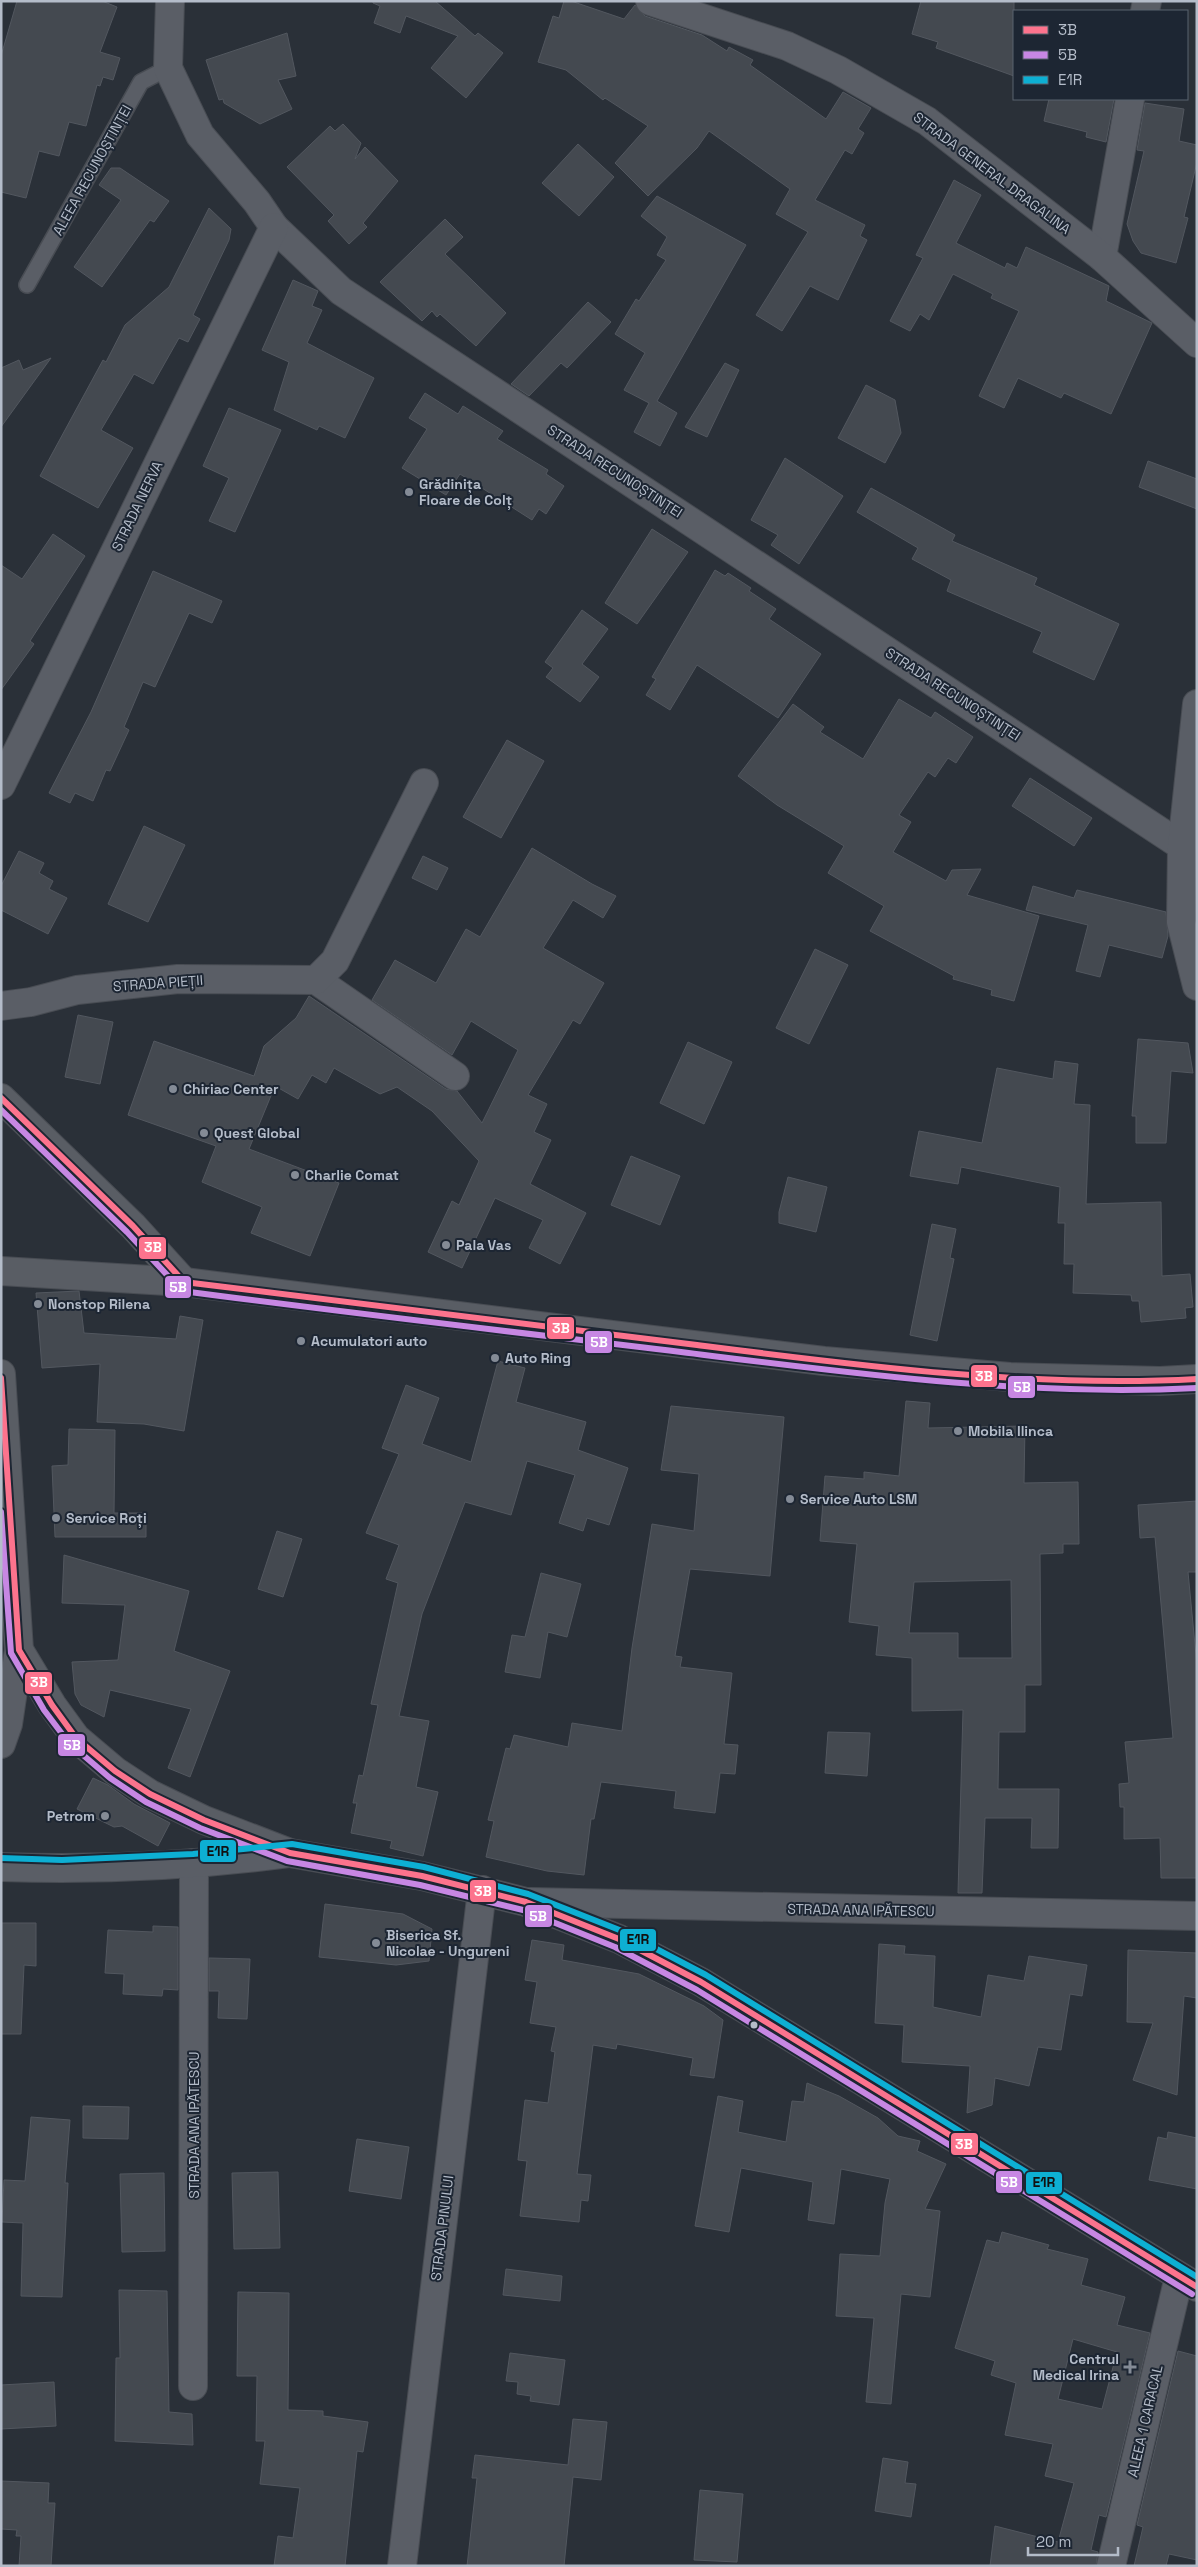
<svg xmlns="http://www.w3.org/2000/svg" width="1198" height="2567" font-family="'Space Grotesk',sans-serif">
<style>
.building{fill:#444950;stroke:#52575f;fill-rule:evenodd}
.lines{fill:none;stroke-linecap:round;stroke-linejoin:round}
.service-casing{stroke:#484c53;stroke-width:18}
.minor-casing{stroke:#484c53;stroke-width:30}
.tertiary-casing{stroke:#484c53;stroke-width:30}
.secondary-casing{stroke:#484c53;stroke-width:30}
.service{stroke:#5a5e66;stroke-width:15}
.minor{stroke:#5a5e66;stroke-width:28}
.tertiary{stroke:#5a5e66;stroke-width:28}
.secondary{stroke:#595d64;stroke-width:28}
.bus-1-casing{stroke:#1d2633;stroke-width:10}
.bus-2-casing{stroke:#1d2633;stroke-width:10}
.bus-3-casing{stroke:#1d2633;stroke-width:10}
.bus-1{stroke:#fc738d;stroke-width:6}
.bus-2{stroke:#c787e3;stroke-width:6}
.bus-3{stroke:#0dafd3;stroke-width:6}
.poi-dot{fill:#848b96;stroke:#1d2633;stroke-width:2}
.bus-dot{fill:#b4bcc9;stroke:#1d2633;stroke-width:2}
.labels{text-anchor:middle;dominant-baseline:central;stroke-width:4;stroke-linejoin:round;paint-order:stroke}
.street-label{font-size:14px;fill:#b4bcc9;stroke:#1d2633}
.poi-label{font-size:14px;font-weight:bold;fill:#b4bcc9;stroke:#1d2633;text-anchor:start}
.line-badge{stroke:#1d2633;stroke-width:2}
.badge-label{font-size:14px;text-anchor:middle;font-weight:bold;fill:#fff}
.pale-badge-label{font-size:14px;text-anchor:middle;font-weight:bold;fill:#111}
</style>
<rect width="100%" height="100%" fill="#2a3038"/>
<g class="building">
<polygon points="17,1 102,1 117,7 100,52 120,58 113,80 103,77 100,86 97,85 86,126 69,122 59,156 39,151 26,198 1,192 1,56"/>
<polygon points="373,1 435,1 475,36 478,33 503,53 466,98 431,68 458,36 406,16 400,33 374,23 380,6 373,3"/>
<polygon points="564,1 571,1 624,19 635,5 645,16 702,35 727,51 729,47 753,60 750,65 826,119 843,92 871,108 858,129 864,133 852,154 845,150 815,200 865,225 860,236 867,240 838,300 810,286 782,331 756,315 808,232 776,214 790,189 709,131 697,148 648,196 615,163 648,126 605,98 603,100 566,70 538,62 553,16 559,18"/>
<polygon points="921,1 1014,1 1014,76 936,48 938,42 912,34"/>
<polygon points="287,33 296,76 278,80 292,109 260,124 224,103 223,99 219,100 206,60"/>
<polygon points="1049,99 1114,99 1106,142 1086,137 1087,132 1044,121"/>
<polygon points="1145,103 1184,109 1179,141 1197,145 1197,162 1184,217 1188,218 1176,263 1141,253 1133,241 1127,224 1144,151 1137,150"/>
<polygon points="343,124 361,143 355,159 365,147 398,181 363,223 367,227 349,244 328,221 334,215 287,167 330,126 335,131"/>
<polygon points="578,144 614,177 579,216 542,183"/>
<polygon points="111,168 120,168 169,201 154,222 150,220 102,287 74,267 121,200 99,185"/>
<polygon points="954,180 981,195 956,243 1005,268 1007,263 1017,268 1026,247 1109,286 1106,301 1152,323 1111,414 1064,393 1061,398 1018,378 1004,408 979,396 1019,311 991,298 993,294 953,274 929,320 920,314 910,331 890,321 923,258 916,255"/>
<polygon points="657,196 746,245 657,401 677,413 660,446 634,432 649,403 624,390 645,353 615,334 636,299 639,301 666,260 657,255 667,237 641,216"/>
<polygon points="209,208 231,229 229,240 193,315 200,319 188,342 179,338 153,384 134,374 101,430 133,448 98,508 40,476 103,360 106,362 125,325 169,287"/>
<polygon points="445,219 463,237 445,254 506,313 476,346 440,314 437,317 432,311 422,321 380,282"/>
<polygon points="293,280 318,291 312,306 322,310 307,343 374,378 345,438 319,426 317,430 274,410 289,362 262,350"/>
<polygon points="588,302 611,322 567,368 561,363 529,396 511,384"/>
<polygon points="51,358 1,427 1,368 19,360 23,370"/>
<polygon points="725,363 739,370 707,437 685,427"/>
<polygon points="866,385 895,400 901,433 885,463 838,438"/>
<polygon points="425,393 458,414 463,406 503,431 497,439 548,470 546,474 564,486 546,514 539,509 532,520 460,474 446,495 402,468 427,429 409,418"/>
<polygon points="229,408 281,430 235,532 209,521 229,478 203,466"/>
<polygon points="785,458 843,496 799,564 771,545 778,535 751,520"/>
<polygon points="1148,461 1197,479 1197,509 1139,487"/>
<polygon points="871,488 955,535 952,541 1037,578 1034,585 1119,624 1094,680 1033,652 1042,632 947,591 951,580 912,559 918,548 857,512"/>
<polygon points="652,529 688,552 637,624 605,603"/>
<polygon points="53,534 85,556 30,641 34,644 1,690 1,565 22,579"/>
<polygon points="715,570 725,576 728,573 751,588 749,591 776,609 769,619 821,654 778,718 697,665 670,710 646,695 656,679 652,677"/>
<polygon points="153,571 222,601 212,623 189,613 155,687 143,682 124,727 129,730 110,771 106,770 93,801 75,793 70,803 49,793 91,712"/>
<polygon points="582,610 608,629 582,664 599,677 580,702 546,677 553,668 545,662"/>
<polygon points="899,699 931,718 935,712 973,737 956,763 948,758 935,777 928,772 899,815 911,822 893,852 946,881 952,870 981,869 967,895 1039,916 1014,1001 991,995 992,990 953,979 954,976 870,931 884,906 828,873 844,846 777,805 738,776 793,704 824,727 820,732 863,759"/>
<polygon points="507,740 544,761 501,838 463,817"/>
<polygon points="1030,778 1092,818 1074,846 1012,806"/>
<polygon points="144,826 185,845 148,922 108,904"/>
<polygon points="532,848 592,884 616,896 603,918 573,900 543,948 604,983 580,1024 573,1020 528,1095 547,1104 534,1132 551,1140 530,1184 586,1213 560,1264 529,1248 543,1220 495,1198 462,1268 428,1252 452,1201 459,1205 479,1161 432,1111 397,1087 380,1094 334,1068 326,1083 312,1075 298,1099 275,1086 249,1149 339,1183 310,1256 251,1233 262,1207 202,1182 216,1146 128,1115 154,1041 254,1076 264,1046 296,1018 309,996 446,1089 457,1091 482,1123 518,1050 471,1021 452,1055 372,1000 395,960 436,983 466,929 480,937"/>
<polygon points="19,851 44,863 39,873 53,881 49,889 67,898 48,934 1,910 1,886"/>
<polygon points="423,856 448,868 437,890 412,878"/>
<polygon points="1033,886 1074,898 1077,890 1166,912 1168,936 1162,958 1109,945 1100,977 1076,971 1088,925 1026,910"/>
<polygon points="815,949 848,965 809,1044 776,1028"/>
<polygon points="78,1015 113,1022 100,1084 65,1077"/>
<polygon points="1138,1039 1188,1043 1193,1073 1171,1071 1166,1143 1136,1143 1136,1116 1132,1116"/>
<polygon points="688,1042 732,1062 704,1124 660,1103"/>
<polygon points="1055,1061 1078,1064 1074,1104 1090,1105 1086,1204 1161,1202 1162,1276 1190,1274 1193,1307 1185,1308 1186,1318 1141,1322 1139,1301 1132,1301 1131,1295 1073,1293 1074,1264 1064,1264 1065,1223 1058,1223 1060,1187 961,1167 958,1184 910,1176 919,1131 982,1143 997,1068 1053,1079"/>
<polygon points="631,1156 680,1176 660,1225 611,1205"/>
<polygon points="788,1177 827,1187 816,1232 779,1223 779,1212"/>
<polygon points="932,1224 956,1229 950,1258 954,1259 937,1341 910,1335"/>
<polygon points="79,1291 84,1333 176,1339 180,1316 203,1320 184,1431 144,1424 97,1422 100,1364 42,1368 36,1293"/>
<polygon points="498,1361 525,1368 516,1402 586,1422 578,1450 628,1468 609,1525 587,1518 583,1531 559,1523 575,1475 527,1461 511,1515 465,1502 422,1614 399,1716 429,1721 416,1787 438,1792 423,1856 390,1848 392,1841 351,1833 357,1803 353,1803 359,1775 363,1776 378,1705 371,1704 398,1583 386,1579 399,1545 366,1533 399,1454 382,1448 406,1385 439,1398 422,1444 471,1462"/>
<path d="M906,1401L930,1403L928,1428L1025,1426L1024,1483L1078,1482L1079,1544H1063V1553L1040,1554L1041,1685H1025V1732H999L998,1789H1059L1058,1848H1031L1032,1818H985L982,1893H958L963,1710L912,1711V1658L876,1655L879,1626L849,1622L857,1544L820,1541L825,1476L864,1479V1472L899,1476ZM1011,1580L1012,1658H958V1633H909L914,1582Z"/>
<polygon points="671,1406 784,1417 770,1576 690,1569 675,1656 682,1657 680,1667 732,1673 724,1744 738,1745 735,1774 720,1773 715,1813 674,1808 676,1791 601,1782 594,1819 591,1819 584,1875 547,1871 486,1857 494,1821 488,1820 506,1748 510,1749 514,1735 568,1747 572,1723 622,1731 632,1648 652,1524 694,1531 699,1474 661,1470"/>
<polygon points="69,1429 115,1430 114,1513 146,1513 146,1537 55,1537 52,1466 68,1465"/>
<polygon points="1197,1501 1197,1572 1188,1572 1197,1666 1197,1878 1161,1878 1160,1838 1124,1839 1124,1807 1120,1807 1119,1784 1129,1783 1125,1742 1173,1738 1155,1537 1140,1538 1138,1505"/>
<polygon points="277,1531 302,1539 283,1597 258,1589"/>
<polygon points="64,1555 189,1591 174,1651 230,1671 190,1777 168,1768 191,1709 110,1690 104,1717 81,1705 75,1694 72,1662 118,1660 125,1605 62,1603"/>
<polygon points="541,1573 581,1584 567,1637 548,1632 540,1678 505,1672 512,1635 525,1637"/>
<polygon points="828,1732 870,1733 867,1776 825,1773"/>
<polygon points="93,1778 108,1785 134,1804 170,1823 158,1846 122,1826 114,1827 77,1809"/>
<polygon points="325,1904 403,1914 432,1929 429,1961 396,1965 319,1957"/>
<polygon points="1,1923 36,1923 36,1966 24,1965 21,2034 1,2034"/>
<polygon points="153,1926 178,1927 178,1990 163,1989 162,1996 123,1994 124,1974 105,1973 108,1930 153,1932"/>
<polygon points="532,1940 564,1945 562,1960 639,1974 704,2006 723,2020 714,2078 690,2075 693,2058 617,2044 616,2049 593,2045 577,2174 591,2175 588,2201 581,2200 579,2222 520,2216 527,2161 518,2160 525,2100 548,2103 555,2052 551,2051 556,2027 530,2023 537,1982 525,1980"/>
<polygon points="879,1944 905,1946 904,1954 935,1956 933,2007 981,2017 988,1975 1024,1981 1029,1956 1087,1965 1082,1996 1070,1994 1061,2050 1038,2047 1029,2086 995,2078 992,2105 967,2113 970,2066 902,2062 904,2025 875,2023"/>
<polygon points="1128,1950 1197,1953 1197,1998 1184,1996 1177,2095 1133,2080 1153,2023 1127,2022"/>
<polygon points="209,1958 250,1959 247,2019 218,2018 219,1991 209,1991"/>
<polygon points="807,2083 839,2096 878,2118 898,2136 920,2141 917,2151 946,2164 925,2209 940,2211 930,2297 901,2294 891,2404 866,2402 874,2318 836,2316 840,2254 880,2256 885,2203 890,2179 841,2169 834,2224 808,2220 813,2182 741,2168 729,2232 695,2226 718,2096 743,2101 738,2132 786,2142 792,2101 804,2102"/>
<polygon points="83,2106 129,2107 128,2139 83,2138"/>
<polygon points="31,2117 70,2120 65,2183 68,2183 62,2297 21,2296 23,2223 2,2222 4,2180 25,2181"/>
<polygon points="1168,2132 1197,2138 1197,2189 1149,2180 1158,2137 1167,2139"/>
<polygon points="357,2139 409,2147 401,2199 349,2191"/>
<polygon points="278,2172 280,2248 234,2249 232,2173"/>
<polygon points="164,2173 165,2251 122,2252 120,2174"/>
<path d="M1002,2232L1049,2245L1047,2249L1088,2259L1081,2285L1125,2297L1117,2325L1150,2333L1106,2517L1099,2515L1091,2550L1098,2552L1096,2566H990L995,2526L1058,2542L1074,2483L1045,2476L1053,2444L1005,2435L1016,2383L991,2375L995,2361L955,2348L987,2240L999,2243ZM1073,2339L1117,2352L1102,2409L1058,2399Z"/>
<polygon points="506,2269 562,2276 560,2301 503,2295"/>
<polygon points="119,2290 167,2291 169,2412 192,2414 193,2445 115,2441 116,2358 120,2358"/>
<polygon points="238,2292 289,2293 288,2410 323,2411 323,2416 368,2422 363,2452 357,2451 345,2566 274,2566 278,2536 293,2538 300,2488 260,2484 265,2441 256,2441 257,2376 237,2376"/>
<polygon points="1178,2351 1197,2356 1197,2560 1169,2554 1166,2566 1134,2566 1143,2527 1137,2525"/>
<polygon points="510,2353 565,2360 559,2405 530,2401 531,2396 517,2394 518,2382 506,2381"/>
<polygon points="54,2382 56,2426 1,2429 1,2385"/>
<polygon points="573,2419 607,2422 601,2480 573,2477 564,2566 467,2566 477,2478 472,2478 475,2455 568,2465"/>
<polygon points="883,2458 908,2462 905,2483 916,2484 911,2517 875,2511"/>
<polygon points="1,2481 49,2483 48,2503 55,2503 51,2566 19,2566 21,2536 16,2536 17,2530 1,2529"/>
<polygon points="700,2490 743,2494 737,2562 694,2560"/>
</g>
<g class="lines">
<g class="service-casing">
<polyline id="service" points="27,285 141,82 168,68"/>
</g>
<g class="minor-casing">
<g id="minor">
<polyline points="170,1 168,68 200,135 257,202 274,227 341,291 1182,846"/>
<polyline points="1145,11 1147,1"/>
<polyline points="1102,257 1130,99"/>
<polyline points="1197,704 1182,846 1181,922 1197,986"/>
<polyline points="1,785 274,227"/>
<polyline points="316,980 455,1076"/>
<polyline points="1,1006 31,1002 77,990 178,979 316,980 335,961 424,783"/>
<polyline points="530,1902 1197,1916"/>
<polyline points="193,2386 194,1863"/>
<polyline points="402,2566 482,1890"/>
<polyline points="1111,2566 1179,2277"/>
</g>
</g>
<g class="tertiary-casing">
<g id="tertiary">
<polyline points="650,1 787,46 838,70 927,121 1102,257 1197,343"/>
<polyline points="1,1744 8,1724 19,1650"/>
<path d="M1,1867C97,1870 195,1866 290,1853"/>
</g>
</g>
<g class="secondary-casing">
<g id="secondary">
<polyline points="1,1098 133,1226 184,1282"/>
<polyline points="1,1271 184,1282 824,1361 1010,1377 1160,1381 1197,1379"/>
<polyline points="1,1374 19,1650 52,1705 76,1738 115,1771 150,1794 204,1820 290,1853 422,1876 526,1902 619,1939 701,1982 1197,2287"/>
</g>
</g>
<use href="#service" class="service"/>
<use href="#minor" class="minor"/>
<use href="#tertiary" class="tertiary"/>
<use href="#secondary" class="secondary"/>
<g class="bus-1-casing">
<g id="bus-1">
<path d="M1,1098L133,1226L184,1282C355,1303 526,1324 697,1345C862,1366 1031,1388 1197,1379"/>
<polyline points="1,1378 19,1650 52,1705 76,1738 115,1771 150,1794 204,1820 290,1853 422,1876 526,1902 619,1939 701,1982 1197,2287"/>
</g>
</g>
<g class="bus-2-casing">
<g id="bus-2">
<path d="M1,1110L127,1232L182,1291C348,1313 515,1332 681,1352C850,1373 1026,1397 1197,1388"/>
<polyline points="1,1512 11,1653 44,1710 69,1743 110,1778 146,1802 200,1828 287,1861 420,1885 523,1910 615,1947 697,1990 1192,2294"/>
</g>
</g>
<g class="bus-3-casing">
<polyline id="bus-3" points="1,1858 62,1860 193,1854 292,1844 424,1867 528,1894 622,1931 706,1975 1197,2277"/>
</g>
<use href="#bus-1" class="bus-1"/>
<use href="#bus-2" class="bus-2"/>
<use href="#bus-3" class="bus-3"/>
</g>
<g class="poi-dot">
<circle cx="409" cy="492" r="5"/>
<circle cx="173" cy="1089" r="5"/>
<circle cx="204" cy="1133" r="5"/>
<circle cx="295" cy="1175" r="5"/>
<circle cx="446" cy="1245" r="5"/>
<circle cx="38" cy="1304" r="5"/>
<circle cx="301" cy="1341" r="5"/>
<circle cx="495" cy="1358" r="5"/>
<circle cx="958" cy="1431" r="5"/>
<circle cx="790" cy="1499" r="5"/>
<circle cx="56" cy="1518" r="5"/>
<circle cx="105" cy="1816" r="5"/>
<circle cx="376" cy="1943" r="5"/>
<path d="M1127.5 2359.5h5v5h5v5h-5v5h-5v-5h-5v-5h5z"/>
</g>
<circle class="bus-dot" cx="754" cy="2025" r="4.5"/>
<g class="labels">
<g class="street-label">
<text transform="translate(92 170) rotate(-61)">ALEEA RECUNOȘTINȚEI</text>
<text transform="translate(992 173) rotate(37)">STRADA GENERAL DRAGALINA</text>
<text transform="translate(615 471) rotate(33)">STRADA RECUNOȘTINȚEI</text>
<text transform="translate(137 506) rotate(-64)">STRADA NERVA</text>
<text transform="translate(953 694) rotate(33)">STRADA RECUNOȘTINȚEI</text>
<text transform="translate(158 983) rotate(-4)">STRADA PIEȚII</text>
<text transform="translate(861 1910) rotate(1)">STRADA ANA IPĂTESCU</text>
<text transform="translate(194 2125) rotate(-90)">STRADA ANA IPĂTESCU</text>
<text transform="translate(442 2228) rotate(-83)">STRADA PINULUI</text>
<text transform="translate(1145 2421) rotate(-77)">ALEEA 1 CARACAL</text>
</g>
<g class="poi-label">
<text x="419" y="484">Grădinița<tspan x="419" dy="16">Floare de Colț</tspan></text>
<text x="183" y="1089">Chiriac Center</text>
<text x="214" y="1133">Quest Global</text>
<text x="305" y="1175">Charlie Comat</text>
<text x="456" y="1245">Pala Vas</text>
<text x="48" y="1304">Nonstop Rilena</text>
<text x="311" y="1341">Acumulatori auto</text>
<text x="505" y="1358">Auto Ring</text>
<text x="968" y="1431">Mobila Ilinca</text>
<text x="800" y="1499">Service Auto LSM</text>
<text x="66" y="1518">Service Roți</text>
<text x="95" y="1816" text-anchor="end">Petrom</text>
<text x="386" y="1935">Biserica Sf.<tspan x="386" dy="16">Nicolae - Ungureni</tspan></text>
<text x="1119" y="2359" text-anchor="end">Centrul<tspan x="1119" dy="16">Medical Irina</tspan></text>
</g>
</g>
<g class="line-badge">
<rect x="138" y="1236" width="29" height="24" rx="5" fill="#fc738d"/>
<rect x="164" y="1275" width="28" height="24" rx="5" fill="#c787e3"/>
<rect x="546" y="1316" width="29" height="24" rx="5" fill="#fc738d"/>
<rect x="584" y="1330" width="29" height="24" rx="5" fill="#c787e3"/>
<rect x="970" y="1364" width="28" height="24" rx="5" fill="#fc738d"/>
<rect x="1007" y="1375" width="29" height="24" rx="5" fill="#c787e3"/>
<rect x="24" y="1671" width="29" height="24" rx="5" fill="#fc738d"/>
<rect x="57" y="1733" width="29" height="24" rx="5" fill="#c787e3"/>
<rect x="199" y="1839" width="38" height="24" rx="5" fill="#0dafd3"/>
<rect x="469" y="1879" width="28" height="24" rx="5" fill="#fc738d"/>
<rect x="524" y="1904" width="29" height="24" rx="5" fill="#c787e3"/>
<rect x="619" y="1928" width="38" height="24" rx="5" fill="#0dafd3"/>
<rect x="950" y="2132" width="29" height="24" rx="5" fill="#fc738d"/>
<rect x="995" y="2170" width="28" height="24" rx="5" fill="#c787e3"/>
<rect x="1025" y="2171" width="38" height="24" rx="5" fill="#0dafd3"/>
</g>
<g class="badge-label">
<text x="153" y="1252">3B</text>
<text x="178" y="1292">5B</text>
<text x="561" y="1333">3B</text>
<text x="599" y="1347">5B</text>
<text x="984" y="1381">3B</text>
<text x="1022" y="1392">5B</text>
<text x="39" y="1687">3B</text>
<text x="72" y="1750">5B</text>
<text x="483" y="1896">3B</text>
<text x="538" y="1921">5B</text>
<text x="964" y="2149">3B</text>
<text x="1009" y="2187">5B</text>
</g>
<g class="pale-badge-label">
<text x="218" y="1856">E1R</text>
<text x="638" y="1944">E1R</text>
<text x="1044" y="2187">E1R</text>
</g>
<rect width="1198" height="2567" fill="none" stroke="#b4bcc9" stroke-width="5"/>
<rect x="1013" y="10" width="175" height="90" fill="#1d2633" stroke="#59626f"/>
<rect x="1023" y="26" width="25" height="8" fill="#fc738d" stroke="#59626f"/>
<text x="1058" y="35" font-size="15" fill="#b4bcc9">3B</text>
<rect x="1023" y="51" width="25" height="8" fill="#c787e3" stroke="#59626f"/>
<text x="1058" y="60" font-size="15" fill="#b4bcc9">5B</text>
<rect x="1023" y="76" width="25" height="8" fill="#0dafd3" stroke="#59626f"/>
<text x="1058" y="85" font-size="15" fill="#b4bcc9">E1R</text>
<path d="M1028 2547v8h90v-8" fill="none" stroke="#b4bcc9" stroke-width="2.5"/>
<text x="1036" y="2547" font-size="15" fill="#b4bcc9" stroke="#1d2633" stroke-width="4" paint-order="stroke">20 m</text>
</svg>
